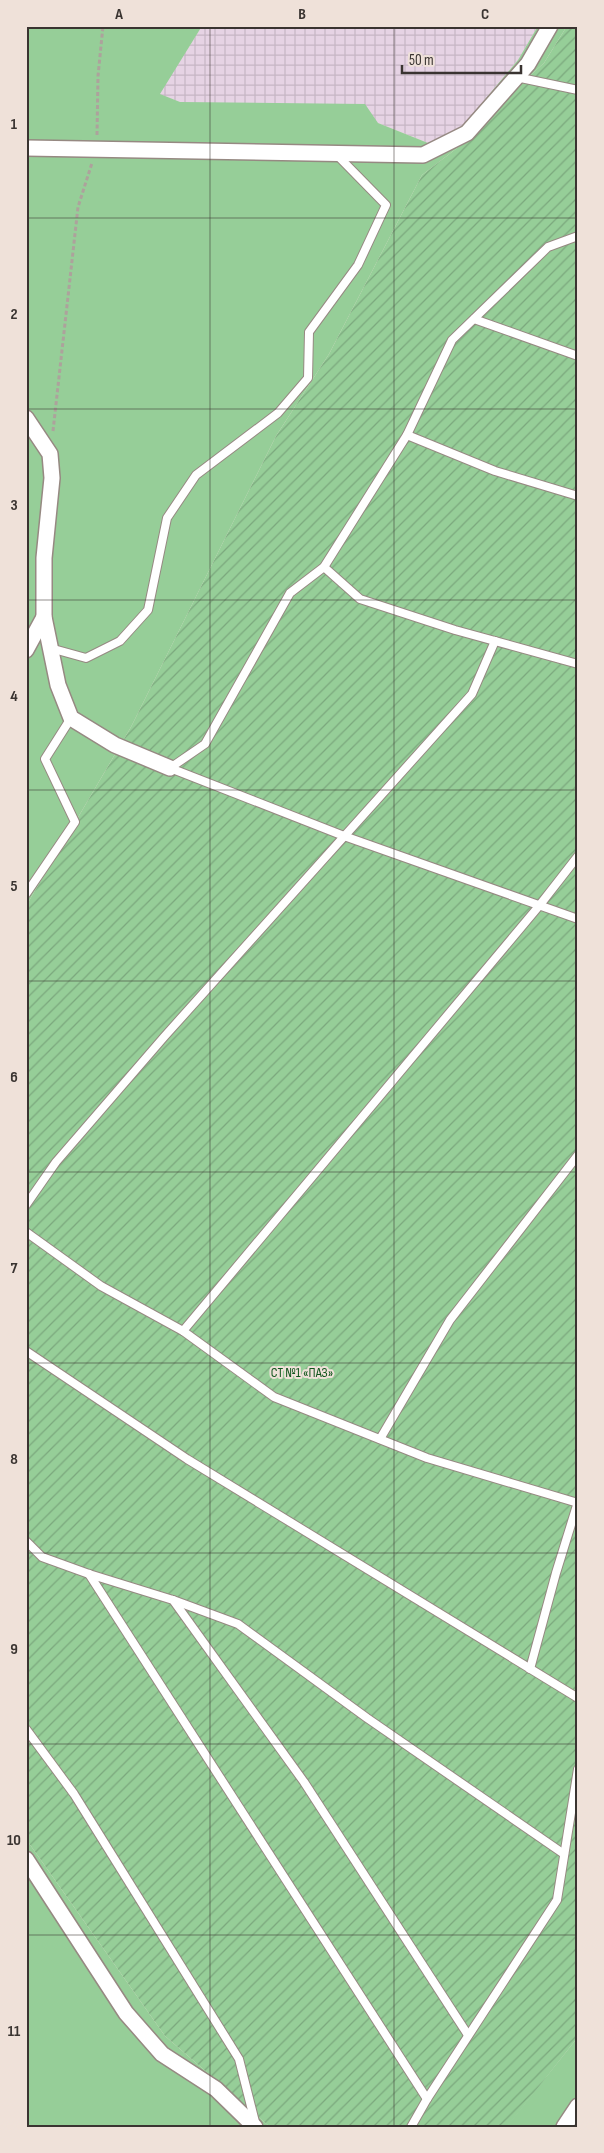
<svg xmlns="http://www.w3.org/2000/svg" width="604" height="2153" font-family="'Sofia Sans Condensed',sans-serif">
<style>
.industrial{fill:url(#industrial-grid)}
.grass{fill:#96ce98}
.garden{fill:url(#garden-furrows)}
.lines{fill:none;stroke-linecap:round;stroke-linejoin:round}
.lane-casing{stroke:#968982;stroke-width:10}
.street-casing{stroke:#968982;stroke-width:18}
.path{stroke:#ada29c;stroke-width:3;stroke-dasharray:4 2.5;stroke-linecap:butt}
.lane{stroke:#fff;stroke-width:8}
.street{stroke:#fff;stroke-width:15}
.grid{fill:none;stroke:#3a3431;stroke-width:1;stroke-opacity:0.55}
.labels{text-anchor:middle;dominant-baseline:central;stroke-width:4;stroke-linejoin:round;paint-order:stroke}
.park-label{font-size:14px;fill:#10551c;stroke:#efe1d9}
.neatline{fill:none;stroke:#3a3431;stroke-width:2}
.grid-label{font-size:16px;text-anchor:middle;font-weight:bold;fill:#3a3431}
</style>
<defs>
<pattern id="industrial-grid" width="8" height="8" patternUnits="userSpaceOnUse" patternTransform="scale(1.25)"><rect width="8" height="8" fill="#e6d3e4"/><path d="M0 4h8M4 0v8" fill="none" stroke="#c6b6c4"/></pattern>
<pattern id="garden-furrows" width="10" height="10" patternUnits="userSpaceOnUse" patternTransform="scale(1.25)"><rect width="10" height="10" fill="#96ce98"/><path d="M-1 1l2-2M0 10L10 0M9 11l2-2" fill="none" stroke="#7ba87d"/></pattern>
</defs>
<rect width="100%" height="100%" fill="#efe1d9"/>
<polygon class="industrial" points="202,26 538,26 518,60 462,127 428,143 378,123 179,102 159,94"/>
<g class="grass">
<polygon points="26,26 202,26 160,94 180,102 365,104 378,123 428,143 462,127 518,60 538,26 567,26 544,63 497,105 461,145 422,175 329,354 276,436 131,727 26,906"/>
<polygon points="26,1839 165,2036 270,2127 26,2127"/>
<polygon points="578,2037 578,2127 507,2127 507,2126"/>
</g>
<polygon class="garden" points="567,26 578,26 578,2037 507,2127 270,2127 165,2036 26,1839 26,906 131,727 276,436 329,354 422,175 461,145 497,105 544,63"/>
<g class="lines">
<g class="lane-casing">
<g id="lane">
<polyline points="516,77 578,90"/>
<polyline points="474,319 578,356"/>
<polyline points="407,435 495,471 578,496"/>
<polyline points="324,567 360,599 455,630 578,664"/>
<polyline points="50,648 86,658 120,641 148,610 167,518 196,475 278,413 308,378 309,332 358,265 386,205 336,154"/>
<polyline points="170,768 205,744 290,593 324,567 407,435 452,340 548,247 578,236"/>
<polyline points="170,768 344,836 578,919"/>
<polyline points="26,894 75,822 45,759 71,718"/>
<polyline points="26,1205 56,1162 164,1037 472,694 495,641"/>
<polyline points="26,1232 101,1286 183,1331 274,1397 427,1458 578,1503"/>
<polyline points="183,1331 539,906 578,856"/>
<polyline points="26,1351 187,1459 578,1698"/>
<polyline points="380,1439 450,1320 578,1155"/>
<polyline points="26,1541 42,1557 89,1574 173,1600 304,1782 468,2035"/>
<polyline points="89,1574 427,2099"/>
<polyline points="173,1600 238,1624 367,1718 564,1854"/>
<polyline points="530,1669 556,1573 578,1502"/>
<polyline points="26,1729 74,1794 239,2059 255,2122"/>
<polyline points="411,2127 427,2099 557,1900 578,1769"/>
</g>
</g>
<g class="street-casing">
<g id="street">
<polyline points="26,148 423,155 467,133 528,64 550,26"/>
<polyline points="26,418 50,454 52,478 44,558 44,617 58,685 71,718 115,745 170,768"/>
<polyline points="26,650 44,617"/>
<polyline points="26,1859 126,2013 162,2054 216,2089 255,2127"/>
<polyline points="564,2127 578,2106"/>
</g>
</g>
<g class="path">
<polyline points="97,135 98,76 103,26"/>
<polyline points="53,431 78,207 92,163"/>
</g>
<use href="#lane" class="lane"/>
<use href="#street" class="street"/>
</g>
<path class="grid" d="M210,26V2127M394,26V2127M26,218H578M26,409H578M26,600H578M26,790H578M26,981H578M26,1172H578M26,1363H578M26,1553H578M26,1744H578M26,1935H578"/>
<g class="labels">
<g class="park-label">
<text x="302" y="1372">СТ №1 «ПАЗ»</text>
</g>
</g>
<rect width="604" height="2153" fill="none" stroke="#efe1d9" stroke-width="55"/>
<path d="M402 65v8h119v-8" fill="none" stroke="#3a3431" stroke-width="2.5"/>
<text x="409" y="65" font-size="15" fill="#3a3431" stroke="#efe1d9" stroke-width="4" paint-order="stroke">50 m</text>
<rect x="28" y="28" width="548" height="2098" class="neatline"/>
<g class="grid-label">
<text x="119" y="19">A</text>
<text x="302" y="19">B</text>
<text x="485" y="19">C</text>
<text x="14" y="129">1</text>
<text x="14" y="319">2</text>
<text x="14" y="510">3</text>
<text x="14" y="701">4</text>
<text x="14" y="891">5</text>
<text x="14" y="1082">6</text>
<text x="14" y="1273">7</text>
<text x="14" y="1464">8</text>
<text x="14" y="1654">9</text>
<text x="14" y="1845">10</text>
<text x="14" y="2036">11</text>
</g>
</svg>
